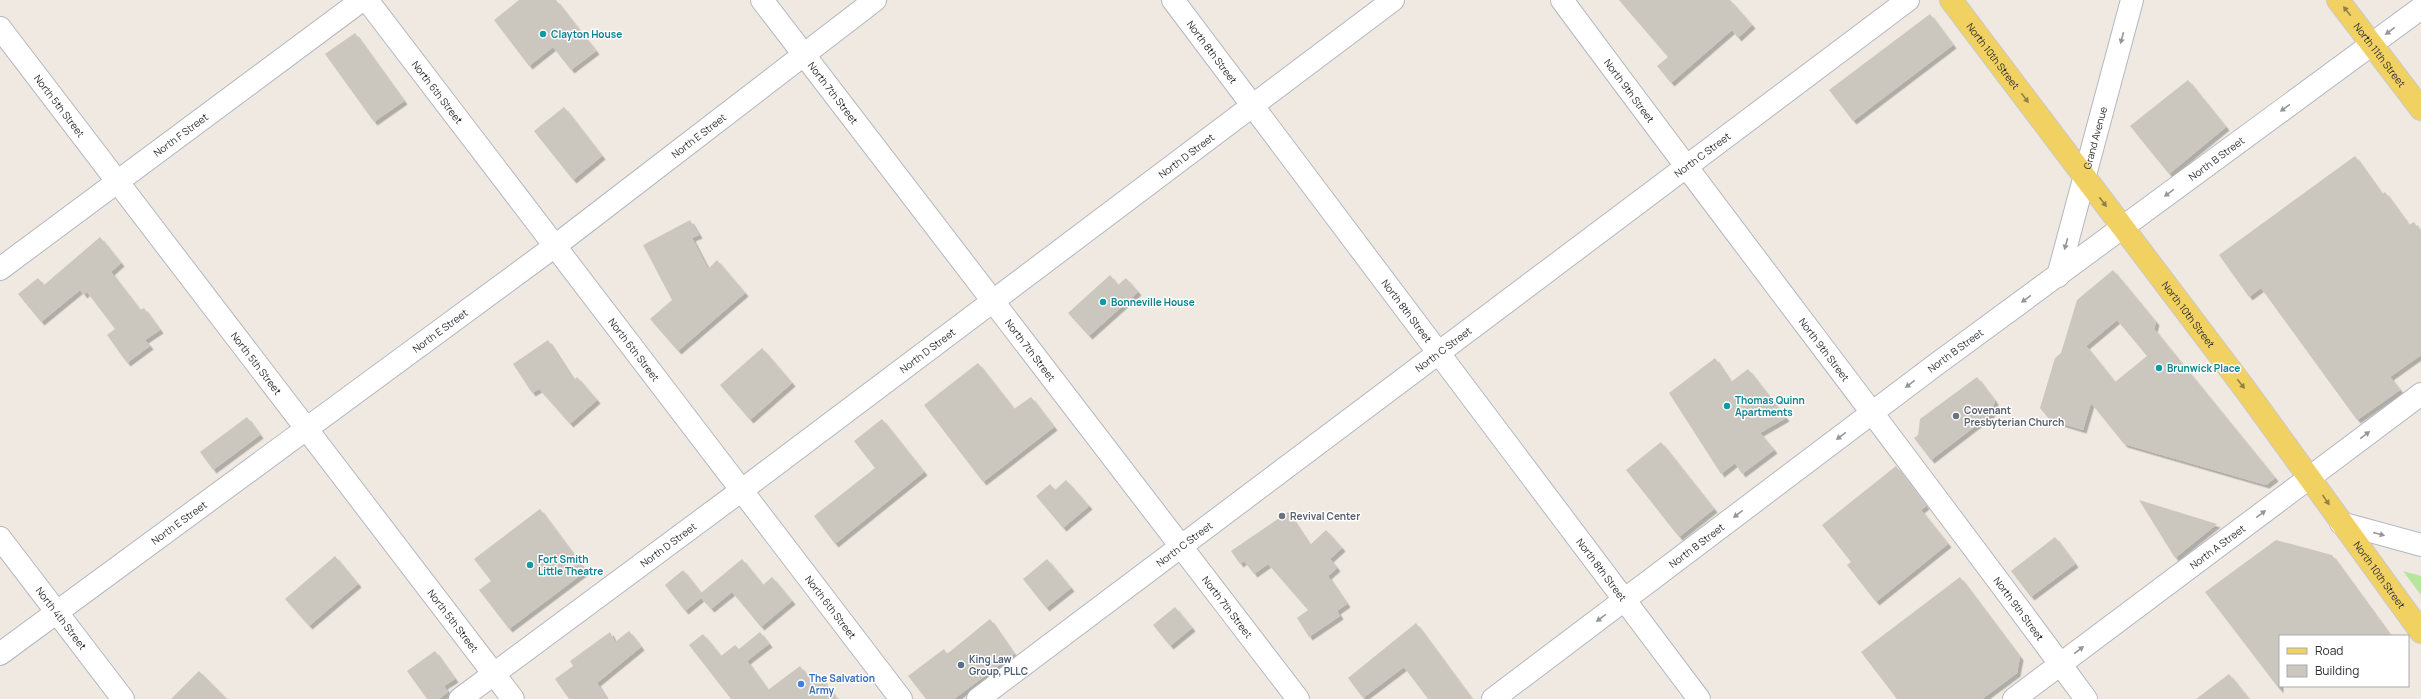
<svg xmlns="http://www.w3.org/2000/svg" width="2421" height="699" font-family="Manrope,sans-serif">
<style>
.green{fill:#b6e59e}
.building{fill:#cbc7bf;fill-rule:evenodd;filter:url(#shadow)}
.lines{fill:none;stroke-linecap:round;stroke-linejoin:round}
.minor-casing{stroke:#b4b7c1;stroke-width:24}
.tertiary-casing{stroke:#b4b7c1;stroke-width:24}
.secondary-casing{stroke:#b4b7c1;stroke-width:24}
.primary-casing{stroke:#c9c9c9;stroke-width:24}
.minor{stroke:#fff;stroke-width:22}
.tertiary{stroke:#fff;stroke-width:22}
.secondary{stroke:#fff;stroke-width:22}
.primary{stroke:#f2d163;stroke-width:22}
.oneway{fill:#908048}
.oneway2{fill:#969696}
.culture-dot{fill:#0f9aa8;stroke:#fff;stroke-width:1.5}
.worship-dot{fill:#6b7280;stroke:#fff;stroke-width:1.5}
.service-dot{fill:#5c6f8a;stroke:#fff;stroke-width:1.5}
.shop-dot{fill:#3f7fe0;stroke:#fff;stroke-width:1.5}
.labels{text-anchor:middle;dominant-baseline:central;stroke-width:3;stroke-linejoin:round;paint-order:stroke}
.culture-label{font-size:10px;font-weight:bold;fill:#0d838f;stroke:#fff;text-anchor:start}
.street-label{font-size:10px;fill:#2e2e2e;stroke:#fff}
.worship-label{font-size:10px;font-weight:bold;fill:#5b616d;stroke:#fff;text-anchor:start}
.service-label{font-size:10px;font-weight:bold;fill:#4e5e75;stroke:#fff;text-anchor:start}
.shop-label{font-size:10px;font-weight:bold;fill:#366cbe;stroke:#fff;text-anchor:start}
</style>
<defs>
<filter id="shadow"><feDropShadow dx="3.5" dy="3.5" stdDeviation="0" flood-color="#0004"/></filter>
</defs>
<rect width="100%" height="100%" fill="#efe9e1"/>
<polygon class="green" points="2403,571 2421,576 2421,595"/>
<g class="building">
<polygon points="519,0 556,0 596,51 571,70 553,47 529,66 494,20"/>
<polygon points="1619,0 1730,0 1752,25 1738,38 1732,30 1671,83 1657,66 1668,57"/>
<polygon points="1930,14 1953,45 1853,121 1829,90"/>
<polygon points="355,33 404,101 374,122 325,54"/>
<polygon points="2188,80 2226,127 2169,174 2130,126"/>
<polygon points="564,107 602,156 573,180 534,131"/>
<polygon points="2355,156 2382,194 2385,192 2409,225 2414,222 2421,232 2421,355 2390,377 2400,390 2357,420 2261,288 2249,297 2219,255"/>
<polygon points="690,220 699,235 692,238 708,269 717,260 745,293 678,351 650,319 672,300 643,245"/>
<polygon points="100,237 121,263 111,272 140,310 144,308 160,330 145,340 150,346 127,363 107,335 115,329 87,292 84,295 80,290 41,322 18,294 38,278 44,285"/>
<path d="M2113,270L2156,322L2154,329L2275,478L2266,485L2124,444L2091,403L2083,430L2050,420L2040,408L2055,358L2061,353L2077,300ZM2117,320L2147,356L2115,382L2086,346Z"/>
<polygon points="1110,275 1118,285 1126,278 1138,292 1089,336 1068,313"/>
<polygon points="548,340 574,380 577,377 597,400 570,424 539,389 532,393 513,364"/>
<polygon points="762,348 792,383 750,420 720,385"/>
<polygon points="1715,358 1731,382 1748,369 1786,418 1760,433 1774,450 1742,474 1735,463 1721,474 1669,393"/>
<polygon points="978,363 1014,409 1031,397 1054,427 983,482 924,405"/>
<polygon points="1977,377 1995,401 1991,414 1931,460 1914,438 1918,435 1920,419"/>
<polygon points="247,417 260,435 213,470 200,452"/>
<polygon points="882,419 924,472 835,544 814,516 875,468 854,441"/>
<polygon points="1661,442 1714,509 1679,537 1626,470"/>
<polygon points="1896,466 1926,506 1921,510 1948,544 1876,602 1847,565 1851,562 1822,525"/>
<polygon points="1066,480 1089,506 1063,528 1036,496 1050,484 1055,490"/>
<polygon points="2139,500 2217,524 2175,558"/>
<polygon points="540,509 586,571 509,629 479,590 491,581 474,559"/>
<polygon points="1288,512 1310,545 1326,530 1342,548 1330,559 1337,568 1328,576 1347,604 1337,611 1340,616 1309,637 1297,618 1308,610 1268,564 1254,574 1244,561 1240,564 1231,551"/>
<polygon points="2055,537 2075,564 2031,597 2011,571"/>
<polygon points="2276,540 2332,555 2391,636 2280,636 2280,690 2205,592"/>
<polygon points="335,556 358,584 309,626 285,599"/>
<polygon points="742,559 763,585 772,577 792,601 761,627 732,592 711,609 701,598 685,611 665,585 683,570 701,593"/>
<polygon points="1047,559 1071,588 1046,608 1023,579"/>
<polygon points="1960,577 2020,657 2017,673 1982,699 1897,699 1861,652"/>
<polygon points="1175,607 1192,628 1170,646 1153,625"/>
<polygon points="990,619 1014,654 954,699 926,699 908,676 944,649 947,654"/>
<polygon points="1416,623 1472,699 1428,699 1404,667 1363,698 1348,678"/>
<polygon points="629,631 641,647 597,683 607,699 569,699 555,679 573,666 570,661 610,632 615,642"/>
<polygon points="760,632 769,644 747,661 768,690 800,666 809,679 817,672 837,699 731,699 689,645 703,634 721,656 735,645 739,649"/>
<polygon points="435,651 455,679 444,686 448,692 439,699 427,699 407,671"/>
<polygon points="199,671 227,699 171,699"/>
<polygon points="2229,674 2249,699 2196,699"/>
</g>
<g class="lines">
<g class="minor-casing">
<g id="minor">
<path id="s1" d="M762,0L1298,699"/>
<path id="s2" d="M1173,0L1699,699"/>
<path id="s3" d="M1562,0C1735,234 1913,464 2086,699"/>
<path id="s4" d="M0,28L513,699"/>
<path id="s5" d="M0,269L362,0"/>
<polyline points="2341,523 2421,545"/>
<path id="s6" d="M0,538L123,699"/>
<path id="s7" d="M0,654L555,246L875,0"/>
<path id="s8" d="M460,699L742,490L1393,0"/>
<path id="s9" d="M978,699L1908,0"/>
</g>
</g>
<g class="tertiary-casing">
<g id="tertiary">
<path id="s10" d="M367,0L901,699"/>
<path id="s11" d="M1493,699L1934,366L2421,8"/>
<path id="s12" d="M2014,699L2421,394"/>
</g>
</g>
<g class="secondary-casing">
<g id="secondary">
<path id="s13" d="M2058,276L2132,0"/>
</g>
</g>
<g class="primary-casing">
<g id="primary">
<path id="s14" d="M1951,0L2248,393L2421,632"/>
<path id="s15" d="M2338,0L2421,109"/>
</g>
</g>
<use href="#minor" class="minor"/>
<use href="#tertiary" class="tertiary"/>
<use href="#secondary" class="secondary"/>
<use href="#primary" class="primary"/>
</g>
<defs><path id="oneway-solid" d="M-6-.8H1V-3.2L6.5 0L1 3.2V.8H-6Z"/></defs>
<g class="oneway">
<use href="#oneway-solid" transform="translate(2347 11) rotate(-128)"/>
<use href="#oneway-solid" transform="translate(2025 98) rotate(53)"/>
<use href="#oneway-solid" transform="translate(2103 202) rotate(53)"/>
<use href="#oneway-solid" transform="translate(2241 384) rotate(52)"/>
<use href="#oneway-solid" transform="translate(2326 500) rotate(56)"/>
</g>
<g class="oneway2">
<use href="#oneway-solid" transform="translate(2390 31) rotate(143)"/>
<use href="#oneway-solid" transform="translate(2122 38) rotate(105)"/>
<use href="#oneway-solid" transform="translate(2285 108) rotate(144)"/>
<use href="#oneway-solid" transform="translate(2169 193) rotate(144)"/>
<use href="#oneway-solid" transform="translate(2066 244) rotate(105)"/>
<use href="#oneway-solid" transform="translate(2026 299) rotate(144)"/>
<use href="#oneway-solid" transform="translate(1910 384) rotate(143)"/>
<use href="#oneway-solid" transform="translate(2365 435) rotate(-37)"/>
<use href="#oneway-solid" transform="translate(1841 436) rotate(143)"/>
<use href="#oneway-solid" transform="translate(1738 514) rotate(143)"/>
<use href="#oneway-solid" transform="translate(2261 514) rotate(-37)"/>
<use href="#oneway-solid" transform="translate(2379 534) rotate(15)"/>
<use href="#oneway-solid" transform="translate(1601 618) rotate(143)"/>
<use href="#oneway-solid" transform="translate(2079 650) rotate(-37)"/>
</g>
<g class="culture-dot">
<circle cx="543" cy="34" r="4"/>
<circle cx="1103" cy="302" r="4"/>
<circle cx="2159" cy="368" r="4"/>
<circle cx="1727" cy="406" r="4"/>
<circle cx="530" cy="565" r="4"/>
</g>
<g class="worship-dot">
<circle cx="1956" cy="416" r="4"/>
<circle cx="1282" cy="516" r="4"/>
</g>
<circle class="service-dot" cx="961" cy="665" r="4"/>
<circle class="shop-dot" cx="801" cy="684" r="4"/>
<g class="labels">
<g class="culture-label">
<text x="551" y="34">Clayton House</text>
<text x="1111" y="302">Bonneville House</text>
<text x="2167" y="368">Brunwick Place</text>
<text x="1735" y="400">Thomas Quinn<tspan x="1735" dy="12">Apartments</tspan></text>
<text x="538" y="559">Fort Smith<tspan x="538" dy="12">Little Theatre</tspan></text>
</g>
<g class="street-label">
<text stroke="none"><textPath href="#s2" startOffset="65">North 8th Street</textPath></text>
<text stroke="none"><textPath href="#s15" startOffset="69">North 11th Street</textPath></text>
<text stroke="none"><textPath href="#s14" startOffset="70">North 10th Street</textPath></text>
<text stroke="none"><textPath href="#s3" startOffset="113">North 9th Street</textPath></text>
<text stroke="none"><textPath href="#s10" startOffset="116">North 6th Street</textPath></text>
<text stroke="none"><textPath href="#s1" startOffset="117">North 7th Street</textPath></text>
<text stroke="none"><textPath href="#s4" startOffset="98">North 5th Street</textPath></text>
<text stroke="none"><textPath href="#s5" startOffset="225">North F Street</textPath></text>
<text stroke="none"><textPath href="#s7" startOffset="870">North E Street</textPath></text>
<text stroke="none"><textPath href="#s13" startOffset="143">Grand Avenue</textPath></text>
<text stroke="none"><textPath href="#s8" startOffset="907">North D Street</textPath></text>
<text stroke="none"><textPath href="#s9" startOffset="906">North C Street</textPath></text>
<text stroke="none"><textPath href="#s11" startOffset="903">North B Street</textPath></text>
<text stroke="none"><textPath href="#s2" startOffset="389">North 8th Street</textPath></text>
<text stroke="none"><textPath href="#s14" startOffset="394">North 10th Street</textPath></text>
<text stroke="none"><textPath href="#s7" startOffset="546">North E Street</textPath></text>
<text stroke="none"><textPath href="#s3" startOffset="437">North 9th Street</textPath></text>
<text stroke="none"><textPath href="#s10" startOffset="440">North 6th Street</textPath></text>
<text stroke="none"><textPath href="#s8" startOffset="583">North D Street</textPath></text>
<text stroke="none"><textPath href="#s1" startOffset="441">North 7th Street</textPath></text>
<text stroke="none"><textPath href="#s9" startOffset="582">North C Street</textPath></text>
<text stroke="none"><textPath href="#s11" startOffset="579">North B Street</textPath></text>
<text stroke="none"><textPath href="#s4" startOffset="422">North 5th Street</textPath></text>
<text stroke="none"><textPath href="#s7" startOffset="222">North E Street</textPath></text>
<text stroke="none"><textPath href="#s9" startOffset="258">North C Street</textPath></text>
<text stroke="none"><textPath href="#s8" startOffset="259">North D Street</textPath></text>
<text stroke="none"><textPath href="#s11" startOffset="255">North B Street</textPath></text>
<text stroke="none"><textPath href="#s12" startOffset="254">North A Street</textPath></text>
<text stroke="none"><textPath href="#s2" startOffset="713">North 8th Street</textPath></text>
<text stroke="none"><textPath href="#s14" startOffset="717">North 10th Street</textPath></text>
<text stroke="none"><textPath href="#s10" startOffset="764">North 6th Street</textPath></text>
<text stroke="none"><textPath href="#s1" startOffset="765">North 7th Street</textPath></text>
<text stroke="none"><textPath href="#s3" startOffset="761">North 9th Street</textPath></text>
<text stroke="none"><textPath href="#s6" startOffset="101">North 4th Street</textPath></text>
<text stroke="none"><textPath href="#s4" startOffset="746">North 5th Street</textPath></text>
</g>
<g class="worship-label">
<text x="1964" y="410">Covenant<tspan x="1964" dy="12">Presbyterian Church</tspan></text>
<text x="1290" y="516">Revival Center</text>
</g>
<g class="service-label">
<text x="969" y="659">King Law<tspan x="969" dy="12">Group, PLLC</tspan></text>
</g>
<g class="shop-label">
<text x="809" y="678">The Salvation<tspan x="809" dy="12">Army</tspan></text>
</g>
</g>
<rect x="2279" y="635" width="130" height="52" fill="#ffffff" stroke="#ababab"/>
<rect x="2287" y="648" width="20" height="6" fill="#f2d163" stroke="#ababab"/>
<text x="2315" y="655" font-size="12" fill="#2e2e2e">Road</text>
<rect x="2287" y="665" width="20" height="12" fill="#cbc7bf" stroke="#ababab"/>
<text x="2315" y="675" font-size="12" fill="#2e2e2e">Building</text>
</svg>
